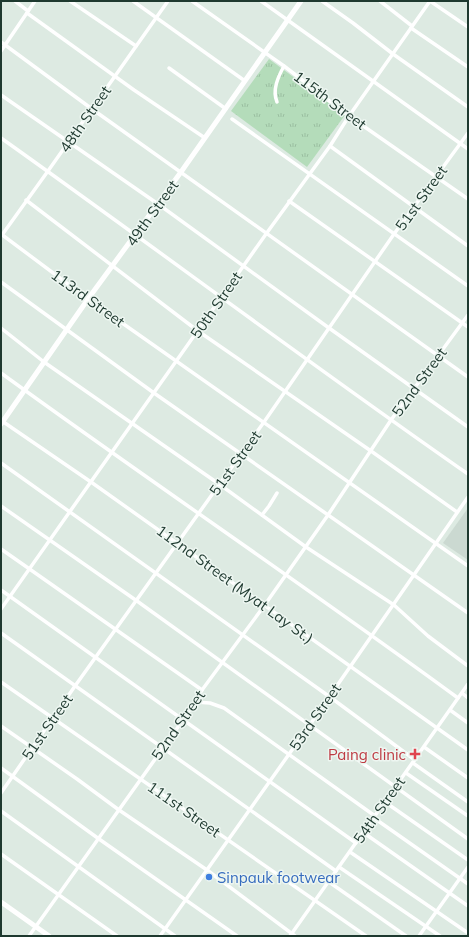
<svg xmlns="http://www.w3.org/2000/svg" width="469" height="937" font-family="Mulish,sans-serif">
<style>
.built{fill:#cbd9d1}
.grass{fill:url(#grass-tufts)}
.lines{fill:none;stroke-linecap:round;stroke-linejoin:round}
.street{stroke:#fff;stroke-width:3.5}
.secondary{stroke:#fff;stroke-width:5}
.health-dot{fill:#e0444e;stroke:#edf6f1;stroke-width:1.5}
.shop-dot{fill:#3f7fe0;stroke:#edf6f1;stroke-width:1.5}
.labels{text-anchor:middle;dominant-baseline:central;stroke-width:3;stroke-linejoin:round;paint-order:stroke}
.street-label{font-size:15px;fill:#1e392f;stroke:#edf6f1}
.health-label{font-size:15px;fill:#be3a42;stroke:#edf6f1;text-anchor:end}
.shop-label{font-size:15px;fill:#366cbe;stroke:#edf6f1;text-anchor:start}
</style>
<defs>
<pattern id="grass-tufts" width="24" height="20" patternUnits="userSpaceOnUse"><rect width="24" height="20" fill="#b4dcba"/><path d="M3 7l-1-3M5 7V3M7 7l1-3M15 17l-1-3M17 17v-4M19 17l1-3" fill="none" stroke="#9abea0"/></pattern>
</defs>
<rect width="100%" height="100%" fill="#ddeae2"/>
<polygon class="built" points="468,508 468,560 443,543"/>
<polygon class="grass" points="269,59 345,115 307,167 231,111"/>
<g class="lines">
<g class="street">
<polyline points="15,1 28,11"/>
<polyline points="70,1 136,46"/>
<polyline points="133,1 245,81"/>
<polyline points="192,1 284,66 349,116 468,199"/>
<polyline points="261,1 468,149"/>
<polyline points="322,1 353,23 393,54 468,107"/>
<polyline points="380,1 412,26"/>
<polyline points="430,1 468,27"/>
<polyline points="27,13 134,90 205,138"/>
<polyline points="411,28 468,67"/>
<polyline points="1,42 92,109 468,377"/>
<polyline points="1,51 35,1"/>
<polyline points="169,68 226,109"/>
<polyline points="1,95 158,204 329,328 468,427"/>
<path d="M277,102C272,90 278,77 284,66"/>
<polyline points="232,119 468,286"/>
<path d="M1,138C157,249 310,364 468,474"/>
<polyline points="330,146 468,246"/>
<polyline points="26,200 198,331 371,451 457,512"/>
<polyline points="289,201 468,327"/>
<polyline points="1,234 88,299 468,566"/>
<polyline points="2,235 48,171 168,1"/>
<polyline points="1,282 154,393 468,613"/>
<polyline points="1,328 44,362 219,484 306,547 394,605 428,636 468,666"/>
<path d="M1,373C152,483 307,587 458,698"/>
<polyline points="2,421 91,482 468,750"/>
<polyline points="1,463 330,697 415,760"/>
<polyline points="1,506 137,601 468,839"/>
<polyline points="262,515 269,506 277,493"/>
<polyline points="1,549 202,690"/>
<polyline points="1,590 356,843"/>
<polyline points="1,609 266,234 330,146 349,116 430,1"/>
<polyline points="1,633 336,871"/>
<polyline points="1,682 366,936"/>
<polyline points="462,693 468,698"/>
<polyline points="195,702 210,703 224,708 375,816"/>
<polyline points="450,710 468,723"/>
<polyline points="1,726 77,779 119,810 207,870 295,936"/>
<polyline points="424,747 468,778"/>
<polyline points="413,763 468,802"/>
<polyline points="1,768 99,839 237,936"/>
<polyline points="406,773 468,816"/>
<polyline points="1,793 75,686 264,422 394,234 468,133"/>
<polyline points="385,802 468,860"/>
<polyline points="1,811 175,936"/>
<polyline points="374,818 468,884"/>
<polyline points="364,833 468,906"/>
<polyline points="350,852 468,933"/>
<polyline points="1,854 117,936"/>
<polyline points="339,867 440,936"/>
<polyline points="329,882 406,936"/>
<polyline points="29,936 183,720 202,690 264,606 328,515 391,420 468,315"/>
<polyline points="160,936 309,726 468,497"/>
<polyline points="290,936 468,684"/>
<polyline points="419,936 468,867"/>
</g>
<g class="secondary">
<polyline points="1,424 88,299 181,172 301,1"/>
<polyline points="1,902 49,936"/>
</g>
</g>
<path class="health-dot" d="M413 748h4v4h4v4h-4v4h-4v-4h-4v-4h4z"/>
<circle class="shop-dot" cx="209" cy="877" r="4"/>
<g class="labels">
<g class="street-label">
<text transform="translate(330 100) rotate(37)">115th Street</text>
<text transform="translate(85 119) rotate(-55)">48th Street</text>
<text transform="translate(421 198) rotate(-54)">51st Street</text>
<text transform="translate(152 213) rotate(-54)">49th Street</text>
<text transform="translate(88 298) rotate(36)">113rd Street</text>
<text transform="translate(216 305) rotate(-55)">50th Street</text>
<text transform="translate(419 382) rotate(-54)">52nd Street</text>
<text transform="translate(235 463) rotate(-54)">51st Street</text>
<text transform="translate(235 584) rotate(36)">112nd Street (Myat Lay St.)</text>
<text transform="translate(315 717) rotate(-55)">53rd Street</text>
<text transform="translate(178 725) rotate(-55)">52nd Street</text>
<text transform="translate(47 727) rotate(-55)">51st Street</text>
<text transform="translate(184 809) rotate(35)">111st Street</text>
<text transform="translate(379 810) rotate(-55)">54th Street</text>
</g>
<g class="health-label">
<text x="406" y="754">Paing clinic</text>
</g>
<g class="shop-label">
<text x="217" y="877">Sinpauk footwear</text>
</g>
</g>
<rect width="469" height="937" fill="none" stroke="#1e392f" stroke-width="4"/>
</svg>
